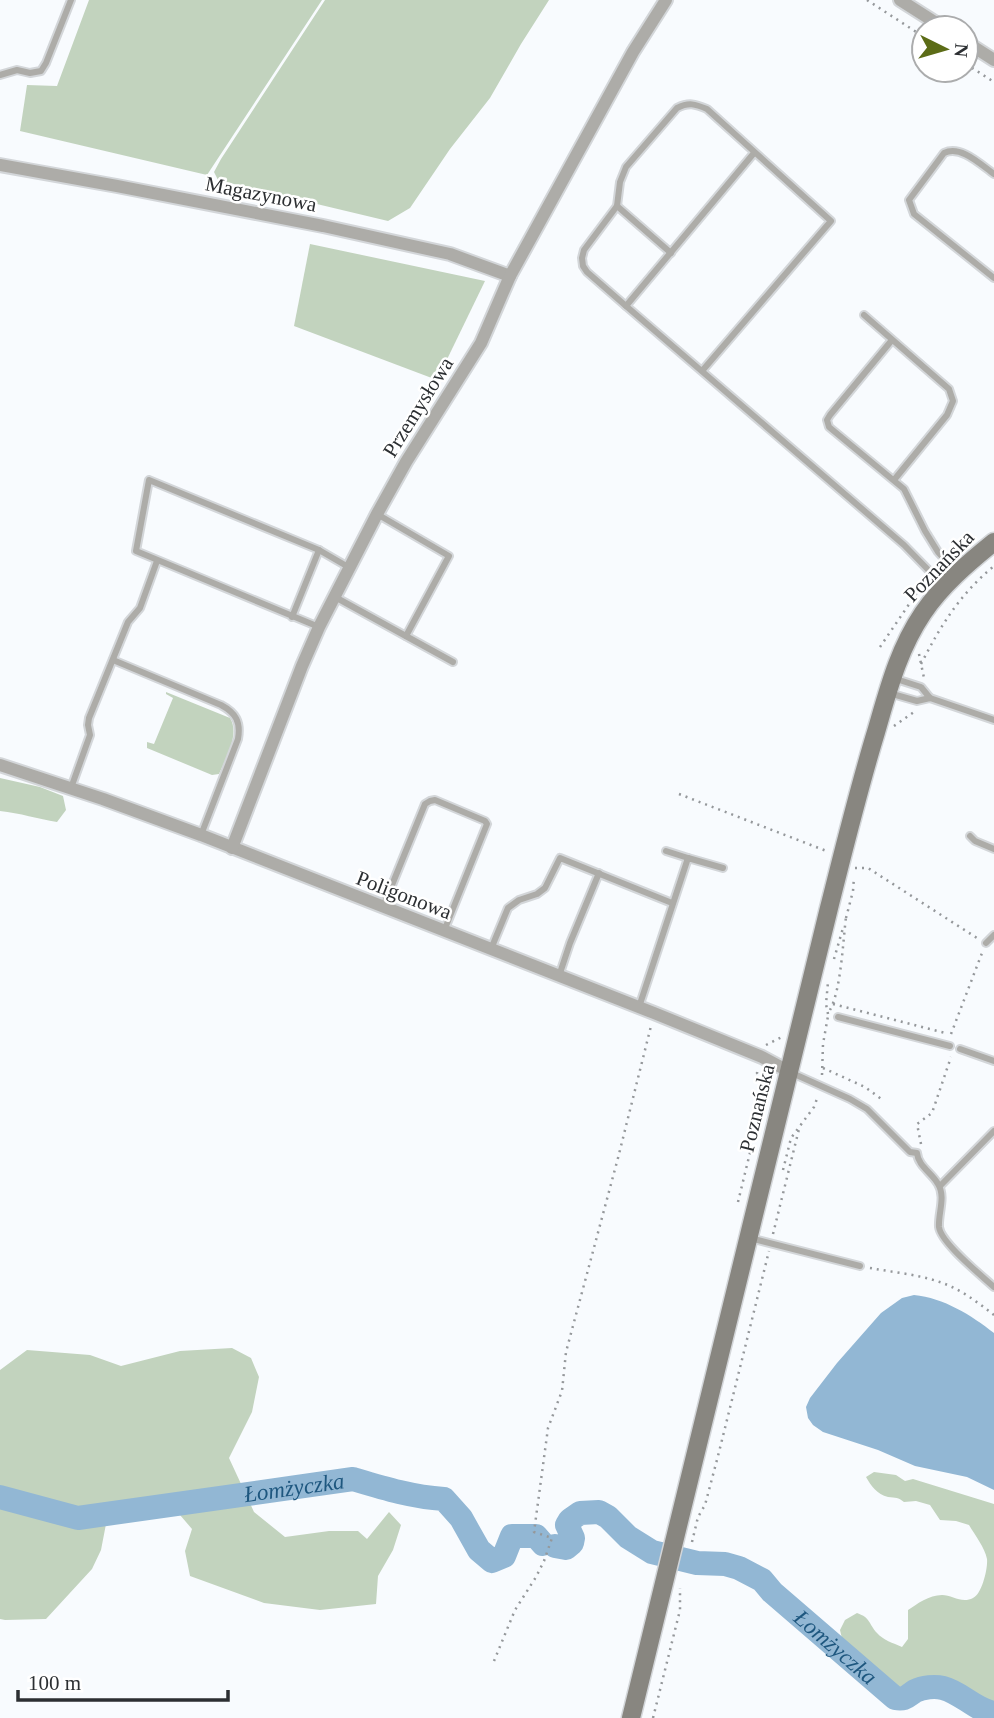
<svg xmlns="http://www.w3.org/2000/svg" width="994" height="1718" font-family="'Times New Roman',serif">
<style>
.green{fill:#c2d3be}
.water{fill:#92b7d4}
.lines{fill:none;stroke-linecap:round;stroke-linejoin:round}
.river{stroke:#92b7d4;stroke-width:24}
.service-casing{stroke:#d3d6d9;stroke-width:10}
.minor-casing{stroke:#d3d6d9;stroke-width:16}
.secondary-casing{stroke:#d3d6d9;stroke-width:21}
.path{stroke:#95989b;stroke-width:2.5;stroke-dasharray:2 5;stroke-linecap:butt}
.service{stroke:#adaca8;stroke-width:6}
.minor{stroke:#adaca8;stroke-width:12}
.secondary{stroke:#888680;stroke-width:18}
.labels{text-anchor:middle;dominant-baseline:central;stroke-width:5;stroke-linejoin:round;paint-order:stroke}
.street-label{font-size:21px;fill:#2c2f32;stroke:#fff}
.water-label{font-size:23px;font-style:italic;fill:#1e577f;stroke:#fff}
</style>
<rect width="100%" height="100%" fill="#f8fbfe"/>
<g class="green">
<polygon points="89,0 322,0 207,175 20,131 27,85 57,86"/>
<polygon points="325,0 549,0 521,44 490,98 450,149 410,208 388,221 242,186 218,180 214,172 221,159"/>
<polygon points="310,244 485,281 437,380 294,326"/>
<path d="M166,692L230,718C240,734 226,758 219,774L212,775L147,748V742L154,744L173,698L166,694Z"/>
<path d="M0,778L40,787L63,796L66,810L57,822C38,819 20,813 0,811Z"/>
<polygon points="232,1348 251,1358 259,1377 252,1412 229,1458 254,1512 285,1537 329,1531 358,1531 367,1539 389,1512 401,1525 393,1550 378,1576 376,1604 320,1610 264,1603 190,1576 185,1551 192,1529 180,1515 132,1518 106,1524 101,1550 92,1569 46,1619 5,1620 0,1619 0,1370 27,1350 90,1355 121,1366 180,1351"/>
<path d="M874,1472L896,1475L905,1481L913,1479L994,1504V1708C975,1705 957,1683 938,1682C919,1681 907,1699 890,1689L844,1647L840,1630L845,1620L857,1613C871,1618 868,1623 877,1633C883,1640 893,1643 902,1647L908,1639V1610C917,1604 929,1595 942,1595C952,1595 962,1604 973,1598C982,1594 988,1568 987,1559C985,1548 975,1535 969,1525L956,1521L940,1520L930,1505L916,1501L904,1502C898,1497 896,1498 888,1497C877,1494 871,1486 866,1477Z"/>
</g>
<path class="water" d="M914,1295C944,1298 971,1315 994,1333V1490L967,1477L915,1466L878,1450L823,1432L813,1425L808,1418L806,1407L810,1398L837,1363L881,1313L902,1298Z"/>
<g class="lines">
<g class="river">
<path id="s1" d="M0,1497L78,1518L353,1479C383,1488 412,1497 444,1499L461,1518L479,1550L492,1561L504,1556L512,1536H536L543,1544"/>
<path id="s2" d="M555,1546L566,1548L572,1543L573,1538L567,1525L570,1520L580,1513L599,1512L608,1517L628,1537L652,1552L697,1563L725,1564L739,1568L762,1580L772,1592L895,1698C906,1700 907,1696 915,1691C923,1687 935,1686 943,1688C962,1693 975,1710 994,1713"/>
</g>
<g class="service-casing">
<g id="service">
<polyline points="0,75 17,70 30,73 41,71 46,63 71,0"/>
<path d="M994,174C980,164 961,145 944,153L909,200L914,214L994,278"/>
<polyline points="617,206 671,253"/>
<polyline points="626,306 754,153"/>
<polyline points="864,315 949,389 953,401 947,415 894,480"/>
<polyline points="892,340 830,415 827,420 829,427 904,489 925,531 938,552 956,572"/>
<path d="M702,371L831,221L707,109C695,104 689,102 677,108L626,167L620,182L617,206L584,250L582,258L583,266L587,272L626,306L904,545L943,585"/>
<polyline points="377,514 449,556 406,636"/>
<polyline points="335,597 453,662"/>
<polyline points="292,617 319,550"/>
<polyline points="319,627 136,551 149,480 319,550 350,568"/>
<path d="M113,660L221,705C236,713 241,722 238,739L201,835"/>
<polyline points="893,678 921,687 930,698"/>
<polyline points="889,693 917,701 930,698 994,720"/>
<polyline points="71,788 90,735 88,725 89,718 128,622 140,608 157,561"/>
<polyline points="970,836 975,841 994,849"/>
<polyline points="666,851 688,858"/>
<polyline points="383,907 425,804 430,801 435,800 485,821 487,824 444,931"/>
<polyline points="986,943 994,935"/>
<polyline points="491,949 508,908 519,900 537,894 545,888 560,858 672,903"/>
<polyline points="559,976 570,943 599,873"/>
<polyline points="639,1007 688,858 723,868"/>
<polyline points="838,1017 950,1046"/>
<polyline points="960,1049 994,1061"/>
<path d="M792,1073L850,1099L867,1109L910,1152L917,1153C918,1166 932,1173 938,1184C946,1197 938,1213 939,1227C941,1243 981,1275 994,1287"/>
<polyline points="940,1186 994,1131"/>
<polyline points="750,1238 860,1266"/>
</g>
</g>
<g class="minor-casing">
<g id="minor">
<polyline points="900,0 944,28"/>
<polyline points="966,42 994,60"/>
<polyline points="0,165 117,186 323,226 450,254 510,276"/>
<polyline points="0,765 103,799 201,835 654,1013 762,1057 790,1072"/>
<polyline points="232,848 302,666 319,627 377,514 406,462 481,343 510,276 532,236 633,52 666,0"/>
</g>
</g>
<g class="secondary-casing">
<path id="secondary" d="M631,1718L829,908C844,849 858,791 876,732C888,691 898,650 923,613C942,585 968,563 994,542"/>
</g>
<g class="path">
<polyline points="867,0 924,37"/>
<polyline points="966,64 994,82"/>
<polyline points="880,647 918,591"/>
<polyline points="919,654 924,678"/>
<path d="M921,664C941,625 960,594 994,566"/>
<polyline points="894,726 914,712"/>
<polyline points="679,794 829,852"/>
<polyline points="855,868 868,868 977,938"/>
<polyline points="846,918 853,891 854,877"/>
<polyline points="834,959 843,928"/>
<polyline points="833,1004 945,1033"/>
<path d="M830,1010C841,990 843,941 846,917"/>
<polyline points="828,1014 826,1004 828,982"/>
<polyline points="951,1034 982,953"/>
<polyline points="766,1045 782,1037"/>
<polyline points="823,1068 865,1087 884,1101"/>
<polyline points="822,1075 823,1044 828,1016"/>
<polyline points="921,1144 917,1124 932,1113 951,1057"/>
<polyline points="783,1170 791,1138 814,1107 818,1096"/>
<polyline points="738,1202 764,1095 762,1079 757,1073 758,1068"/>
<polyline points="773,1234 799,1129"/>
<path d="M870,1268C897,1273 927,1275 952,1287C967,1294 981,1305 994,1315"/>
<polyline points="692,1542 698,1517 705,1505 718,1456 769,1251"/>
<polyline points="494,1661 515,1610 536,1577 544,1561 552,1538 534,1532 548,1428 562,1391 566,1352 618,1158 651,1026"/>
<polyline points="653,1718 680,1610 680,1588"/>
</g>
<use href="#service" class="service"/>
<use href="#minor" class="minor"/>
<use href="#secondary" class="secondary"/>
</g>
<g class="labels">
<g class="street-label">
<text transform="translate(261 194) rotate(11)">Magazynowa</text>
<text transform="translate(418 407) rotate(-58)">Przemysłowa</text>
<text transform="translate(939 566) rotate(-46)">Poznańska</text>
<text transform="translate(404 895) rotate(21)">Poligonowa</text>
<text transform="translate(757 1108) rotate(-76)">Poznańska</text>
</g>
<g class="water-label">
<text stroke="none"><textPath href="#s1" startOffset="299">Łomżyczka</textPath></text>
<text stroke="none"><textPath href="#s2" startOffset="357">Łomżyczka</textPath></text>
</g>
</g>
<g transform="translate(945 49) rotate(95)"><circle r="33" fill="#ffffff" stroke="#abacad" stroke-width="2"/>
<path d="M0-5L12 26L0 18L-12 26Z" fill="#5c6c17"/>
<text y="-10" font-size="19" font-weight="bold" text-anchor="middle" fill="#2c2f32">N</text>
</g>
<path d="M18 1690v10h210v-10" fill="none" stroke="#2c2f32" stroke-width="3.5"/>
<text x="28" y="1690" font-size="21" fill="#2c2f32" stroke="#ffffff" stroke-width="5" paint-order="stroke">100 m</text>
</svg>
